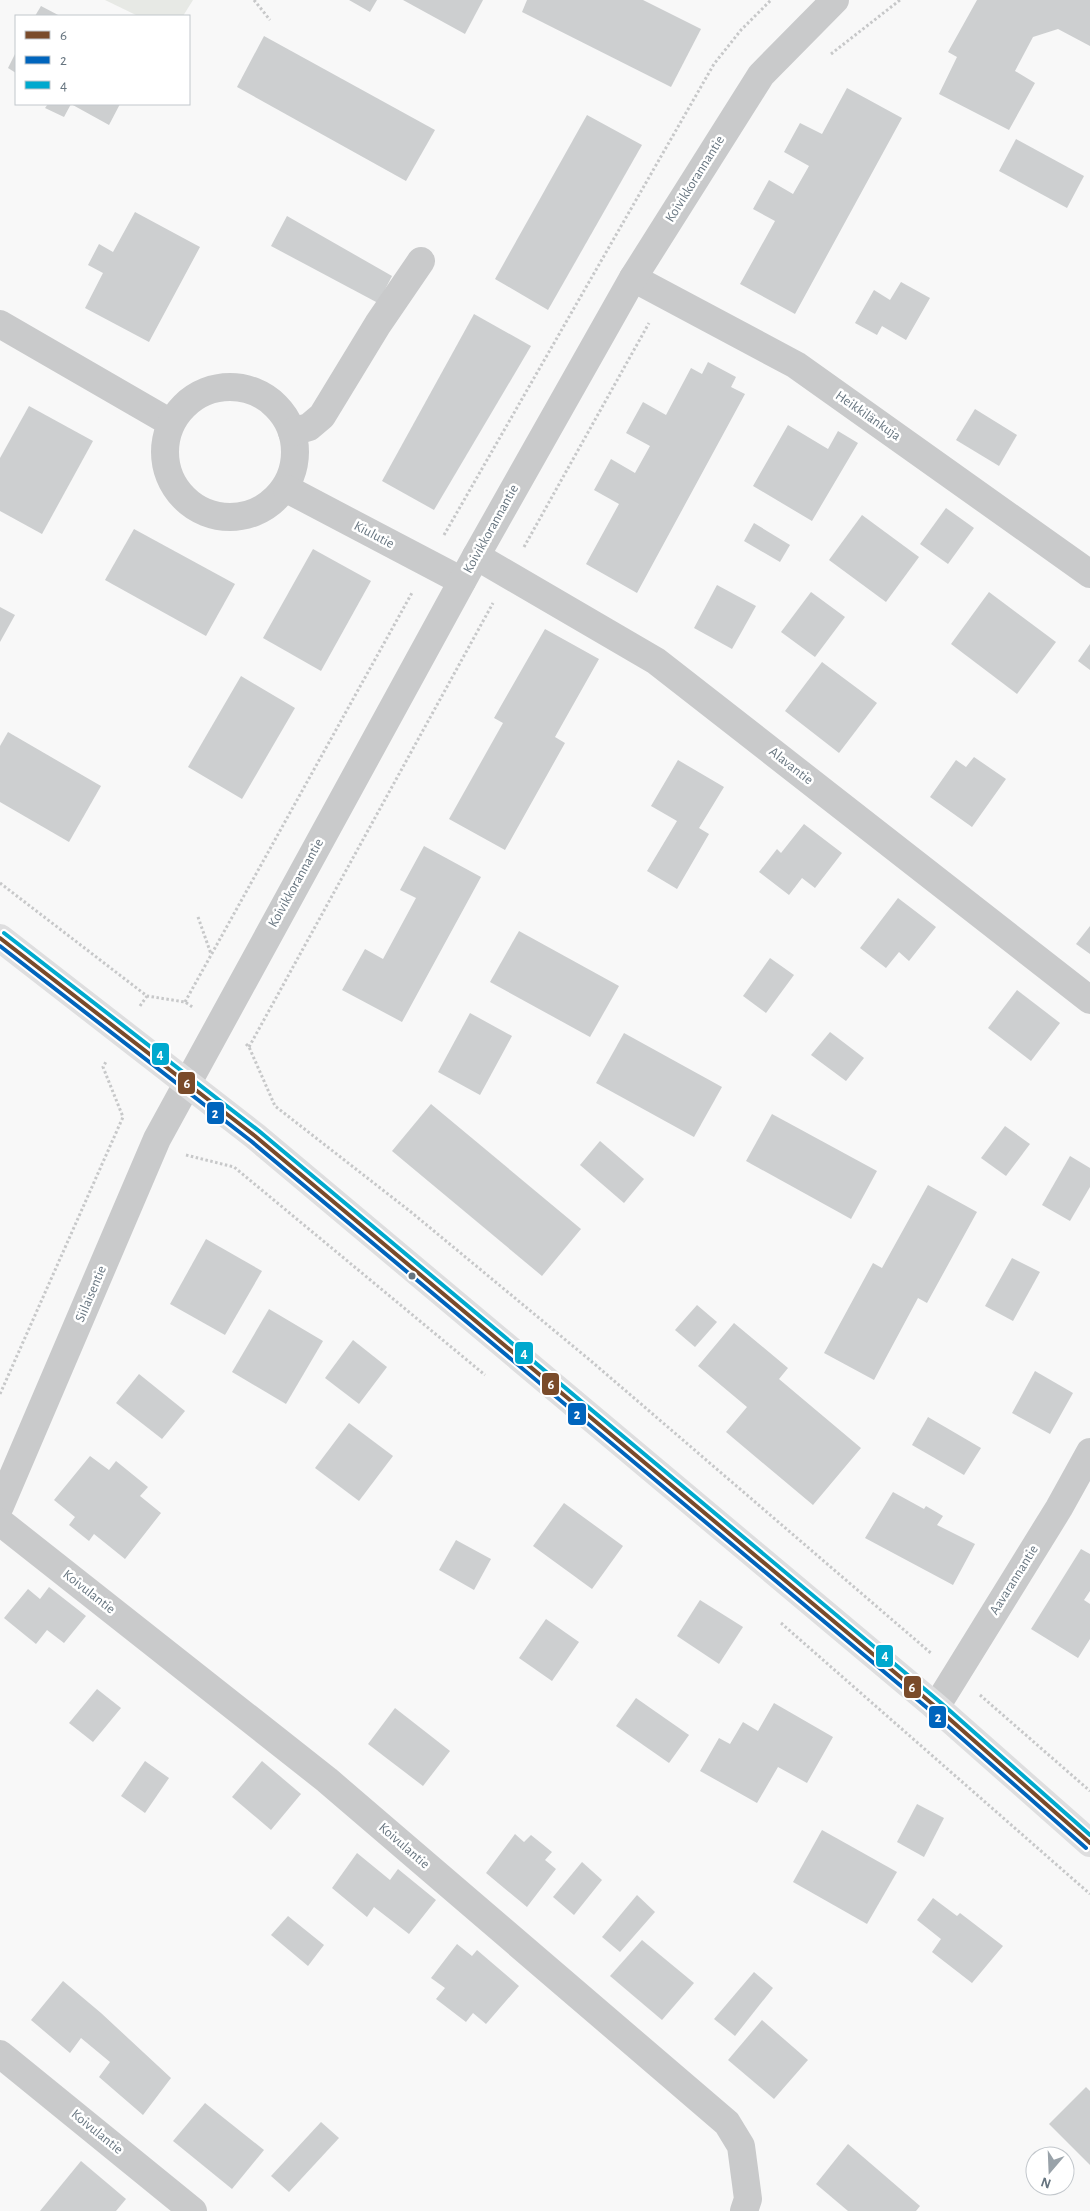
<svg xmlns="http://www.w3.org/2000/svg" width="1090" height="2211" font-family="'Alegreya Sans',sans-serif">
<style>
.green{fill:#e7e9e5}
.building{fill:#cdcfd0}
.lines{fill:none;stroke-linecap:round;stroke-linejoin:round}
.path{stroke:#c7c8c9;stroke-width:3;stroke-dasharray:2.5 2.5;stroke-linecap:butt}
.minor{stroke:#c9cacb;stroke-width:28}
.major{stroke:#dededf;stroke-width:28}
.bus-1-casing{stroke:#fff;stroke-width:8}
.bus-2-casing{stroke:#fff;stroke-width:8}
.bus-3-casing{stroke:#fff;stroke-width:8}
.bus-1{stroke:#7a4b2a;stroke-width:4}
.bus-2{stroke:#0065bd;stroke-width:4}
.bus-3{stroke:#00a9ce;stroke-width:4}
.bus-dot{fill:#66747f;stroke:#fff;stroke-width:2}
.labels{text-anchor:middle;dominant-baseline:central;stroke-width:5;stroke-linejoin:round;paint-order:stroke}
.street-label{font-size:14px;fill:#66747f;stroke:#fff}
.line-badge{stroke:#fff;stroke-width:2}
.badge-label{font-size:14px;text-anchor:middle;font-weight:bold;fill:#fff}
</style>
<rect width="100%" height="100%" fill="#f8f8f8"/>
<polygon class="green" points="105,0 193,0 183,16 138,16"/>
<g class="building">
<polygon points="349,0 377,0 370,12"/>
<polygon points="403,0 483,0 465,34"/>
<polygon points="527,0 643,0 701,29 671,87 522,12"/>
<polygon points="977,0 1090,0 1090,46 1058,29 1033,37 1015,71 1035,83 1009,130 939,94 957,57 948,52"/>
<polygon points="41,6 60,16 35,16"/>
<polygon points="264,36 435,130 406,181 237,87"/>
<polygon points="16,52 16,73 8,68"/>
<polygon points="847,88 902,118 795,314 740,284 775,221 753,209 769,180 793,194 809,166 784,152 800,123 822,134"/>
<polygon points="48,104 120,104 109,125 71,104 64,117 45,108"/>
<polygon points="587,115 642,145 548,310 495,279"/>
<polygon points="1016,139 1084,176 1067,208 999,171"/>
<polygon points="135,212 200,247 149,342 85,308 103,273 88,265 99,244 113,252"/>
<polygon points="287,216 392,276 378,303 271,246"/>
<polygon points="901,282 930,298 906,340 882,326 877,335 855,323 874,290 890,300"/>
<polygon points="474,314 531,346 434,510 382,481"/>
<polygon points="708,362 736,377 731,387 745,394 637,593 586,564 619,504 594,490 611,459 635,473 650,446 626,433 643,402 666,415 691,368 702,374"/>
<polygon points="29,406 93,441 42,534 0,511 0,458"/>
<polygon points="975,409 1017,435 999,466 956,440"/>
<polygon points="788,425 828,449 838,431 858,443 812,521 753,486"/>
<polygon points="946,508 974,528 948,564 920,544"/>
<polygon points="862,515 919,557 886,602 829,560"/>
<polygon points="754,523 790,545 780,562 744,541"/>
<polygon points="134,529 235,584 206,636 105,580"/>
<polygon points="313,549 371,581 321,671 263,638"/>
<polygon points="717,585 756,606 732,649 694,628"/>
<polygon points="811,592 845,617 815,657 781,632"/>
<polygon points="989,592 1056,642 1017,694 951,644"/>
<polygon points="0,607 15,615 0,642"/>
<polygon points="545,629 599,659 555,737 565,743 505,850 449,819 503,723 494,718"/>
<polygon points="1090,644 1090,670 1078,661"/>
<polygon points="822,662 877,703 839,753 785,711"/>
<polygon points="241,676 295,708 242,799 188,767"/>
<polygon points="8,732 101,786 69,842 0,802 0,746"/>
<polygon points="974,757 1006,779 972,827 930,797 956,760 966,767"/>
<polygon points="678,760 724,787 699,828 709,834 677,889 647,871 677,821 651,806"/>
<polygon points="804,824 842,853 815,888 802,878 789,895 759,872 777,849 781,853"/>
<polygon points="424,846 481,877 402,1022 342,990 365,949 383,959 416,898 400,890"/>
<polygon points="898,898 936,927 909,961 899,952 886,968 860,948"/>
<polygon points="1090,926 1090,954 1076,944"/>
<polygon points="519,931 619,986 590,1037 490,982"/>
<polygon points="770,958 794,975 766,1013 743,996"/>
<polygon points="1017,990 1060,1023 1031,1061 988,1028"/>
<polygon points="470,1013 512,1036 480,1095 438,1072"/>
<polygon points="830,1032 864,1058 846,1081 811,1055"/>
<polygon points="624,1033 722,1087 694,1137 596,1083"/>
<polygon points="431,1104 581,1229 542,1276 392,1151"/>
<polygon points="772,1114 877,1171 851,1219 746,1161"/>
<polygon points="1005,1126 1030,1144 1006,1176 981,1158"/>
<polygon points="600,1141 644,1179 624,1203 580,1165"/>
<polygon points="1070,1156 1090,1168 1090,1187 1070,1221 1042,1205"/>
<polygon points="928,1185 977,1212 927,1303 918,1298 874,1380 824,1353 873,1263 882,1268"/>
<polygon points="206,1239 262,1271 225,1335 170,1304"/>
<polygon points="1012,1258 1040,1272 1013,1321 985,1306"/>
<polygon points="697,1305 717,1322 695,1347 675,1330"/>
<polygon points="269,1309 323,1341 286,1404 232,1372"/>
<polygon points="734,1323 788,1368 779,1379 861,1448 813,1505 726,1432 747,1407 698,1366"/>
<polygon points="353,1340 387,1367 359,1404 325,1378"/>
<polygon points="1035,1371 1073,1393 1050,1434 1012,1413"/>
<polygon points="139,1374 185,1411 162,1439 116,1403"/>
<polygon points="928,1417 981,1448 964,1475 912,1445"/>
<polygon points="349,1423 393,1456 359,1501 315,1468"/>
<polygon points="90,1456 109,1470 116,1461 148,1487 140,1496 161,1513 125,1559 94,1534 89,1541 69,1525 75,1517 54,1500"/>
<polygon points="893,1492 924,1509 926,1506 943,1516 937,1525 975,1544 953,1585 865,1538"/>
<polygon points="564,1503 623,1546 592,1589 533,1546"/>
<polygon points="456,1540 491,1559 474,1590 439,1570"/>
<polygon points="1081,1549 1090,1554 1090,1591 1084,1600 1090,1604 1090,1639 1078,1658 1031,1629"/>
<polygon points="49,1587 86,1616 64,1643 47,1630 36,1644 4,1618 28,1589 40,1599"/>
<polygon points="700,1600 743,1627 719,1664 677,1636"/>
<polygon points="546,1619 579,1642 552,1681 519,1658"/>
<polygon points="97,1689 121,1708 93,1742 69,1723"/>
<polygon points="636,1698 689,1735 669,1763 616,1726"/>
<polygon points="774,1703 833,1737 807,1783 778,1767 757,1803 700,1771 719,1738 730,1744 743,1722 758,1731"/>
<polygon points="395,1708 450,1751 423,1786 368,1744"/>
<polygon points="145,1761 169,1778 145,1813 121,1796"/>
<polygon points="262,1761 301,1794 271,1830 232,1797"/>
<polygon points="917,1804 944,1818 924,1857 897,1842"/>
<polygon points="822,1830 897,1872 867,1924 793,1882"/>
<polygon points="515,1834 524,1842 531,1835 552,1852 545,1860 556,1869 527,1907 486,1873"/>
<polygon points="357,1853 390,1880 398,1869 436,1900 409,1934 374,1907 367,1917 332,1888"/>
<polygon points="582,1862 602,1880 574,1915 553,1897"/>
<polygon points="637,1895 655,1912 620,1952 602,1937"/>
<polygon points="933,1898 957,1916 960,1913 1003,1946 972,1983 932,1952 941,1939 917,1920"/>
<polygon points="288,1916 324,1945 308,1966 271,1935"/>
<polygon points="642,1940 694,1983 662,2020 610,1976"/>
<polygon points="457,1944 472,1956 477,1950 519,1986 486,2024 473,2013 466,2022 436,1999 445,1988 431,1978"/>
<polygon points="754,1972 773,1988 735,2036 714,2019"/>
<polygon points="63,1981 101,2013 171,2078 143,2115 99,2077 110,2062 81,2038 70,2053 31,2020"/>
<polygon points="762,2020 808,2060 774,2099 728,2060"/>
<polygon points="1086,2087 1090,2091 1090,2165 1049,2124"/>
<polygon points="205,2103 264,2150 232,2189 173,2141"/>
<polygon points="321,2122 339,2138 289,2192 271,2176"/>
<polygon points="848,2144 920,2206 916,2211 848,2211 816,2184"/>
<polygon points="81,2161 126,2199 116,2211 40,2211"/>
</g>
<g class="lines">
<g class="path">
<polyline points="254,0 270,20"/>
<polyline points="831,54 900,0"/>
<polyline points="444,535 714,64 741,30 771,0"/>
<polyline points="524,547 649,323"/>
<polyline points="0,883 147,996 185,1002 194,1008"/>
<polyline points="198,917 211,954"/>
<polyline points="185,1002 413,591"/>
<polyline points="140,1006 147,996"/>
<polyline points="246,1044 249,1047 275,1106 411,1212 591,1361 932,1654"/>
<polyline points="249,1047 493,603"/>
<polyline points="186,1155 234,1167 485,1375"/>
<polyline points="0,1394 123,1117 103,1067 107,1060"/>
<polyline points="781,1623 1090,1894"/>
<polyline points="980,1695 1090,1791"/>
</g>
<g class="minor">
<polyline points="633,278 796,365 1090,574"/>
<polyline points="0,324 171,423"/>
<circle cx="230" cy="452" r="65"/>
<polyline points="292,432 309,427 322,416 378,324 421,261"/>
<polyline points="287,489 462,581"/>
<polyline points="476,556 656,661 1090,1000"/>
<polyline points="0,1506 157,1139 476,556 633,278 761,75 835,0"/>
<polyline points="0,1522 327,1780 727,2123 741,2146 748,2199 744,2211"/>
<polyline points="936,1707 1059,1508 1090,1452"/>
<polyline points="0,2054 193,2211"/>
</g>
<polyline class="major" points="0,938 255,1136 936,1707 1090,1843"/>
<g class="bus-1-casing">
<polyline id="bus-1" points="0,938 255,1136 936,1707 1090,1843"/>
</g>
<g class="bus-2-casing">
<polyline id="bus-2" points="0,946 251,1141 932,1712 1086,1848"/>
</g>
<g class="bus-3-casing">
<polyline id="bus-3" points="4,933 259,1131 940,1702 1090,1835"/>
</g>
<use href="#bus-1" class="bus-1"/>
<use href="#bus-2" class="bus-2"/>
<use href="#bus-3" class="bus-3"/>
</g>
<circle class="bus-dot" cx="412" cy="1276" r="4.5"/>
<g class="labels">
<g class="street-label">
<text transform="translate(695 179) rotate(-58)">Koivikkorannantie</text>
<text transform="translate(868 416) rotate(35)">Heikkilänkuja</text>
<text transform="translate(491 529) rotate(-61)">Koivikkorannantie</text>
<text transform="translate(374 535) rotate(28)">Kiulutie</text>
<text transform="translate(791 766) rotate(38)">Alavantie</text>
<text transform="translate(296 883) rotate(-61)">Koivikkorannantie</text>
<text transform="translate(91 1294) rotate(-67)">Siilaisentie</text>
<text transform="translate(1014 1580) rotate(-58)">Aavarannantie</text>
<text transform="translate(89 1592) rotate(38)">Koivulantie</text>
<text transform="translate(404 1846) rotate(41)">Koivulantie</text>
<text transform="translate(97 2132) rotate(39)">Koivulantie</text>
</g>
</g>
<g class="line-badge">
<rect x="151" y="1042" width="19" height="24" rx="5" fill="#00a9ce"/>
<rect x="177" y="1071" width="19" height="24" rx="5" fill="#7a4b2a"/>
<rect x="206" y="1101" width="19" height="24" rx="5" fill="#0065bd"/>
<rect x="514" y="1341" width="20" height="24" rx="5" fill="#00a9ce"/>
<rect x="541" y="1372" width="19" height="24" rx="5" fill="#7a4b2a"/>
<rect x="567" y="1402" width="20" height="24" rx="5" fill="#0065bd"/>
<rect x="875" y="1644" width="19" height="24" rx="5" fill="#00a9ce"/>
<rect x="903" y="1675" width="19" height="24" rx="5" fill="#7a4b2a"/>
<rect x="928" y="1705" width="19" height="24" rx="5" fill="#0065bd"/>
</g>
<g class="badge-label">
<text x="160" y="1059">4</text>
<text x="187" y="1088">6</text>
<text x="215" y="1118">2</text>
<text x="524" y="1358">4</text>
<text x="551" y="1389">6</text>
<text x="577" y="1419">2</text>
<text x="885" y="1660">4</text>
<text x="912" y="1692">6</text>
<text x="938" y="1722">2</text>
</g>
<rect x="15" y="15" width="175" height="90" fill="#ffffff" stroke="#c2c7cc"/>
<rect x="25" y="31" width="25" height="8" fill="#7a4b2a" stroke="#c2c7cc"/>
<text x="60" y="40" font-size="15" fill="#66747f">6</text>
<rect x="25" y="56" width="25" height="8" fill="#0065bd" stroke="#c2c7cc"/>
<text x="60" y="65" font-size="15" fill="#66747f">2</text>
<rect x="25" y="81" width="25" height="8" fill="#00a9ce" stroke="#c2c7cc"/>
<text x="60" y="90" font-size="15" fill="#66747f">4</text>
<g transform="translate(1050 2171) rotate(199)"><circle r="24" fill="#ffffff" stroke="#c2c7cc"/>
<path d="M0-4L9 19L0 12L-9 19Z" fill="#99a2a9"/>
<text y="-8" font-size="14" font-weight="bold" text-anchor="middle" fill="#66747f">N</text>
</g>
</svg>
